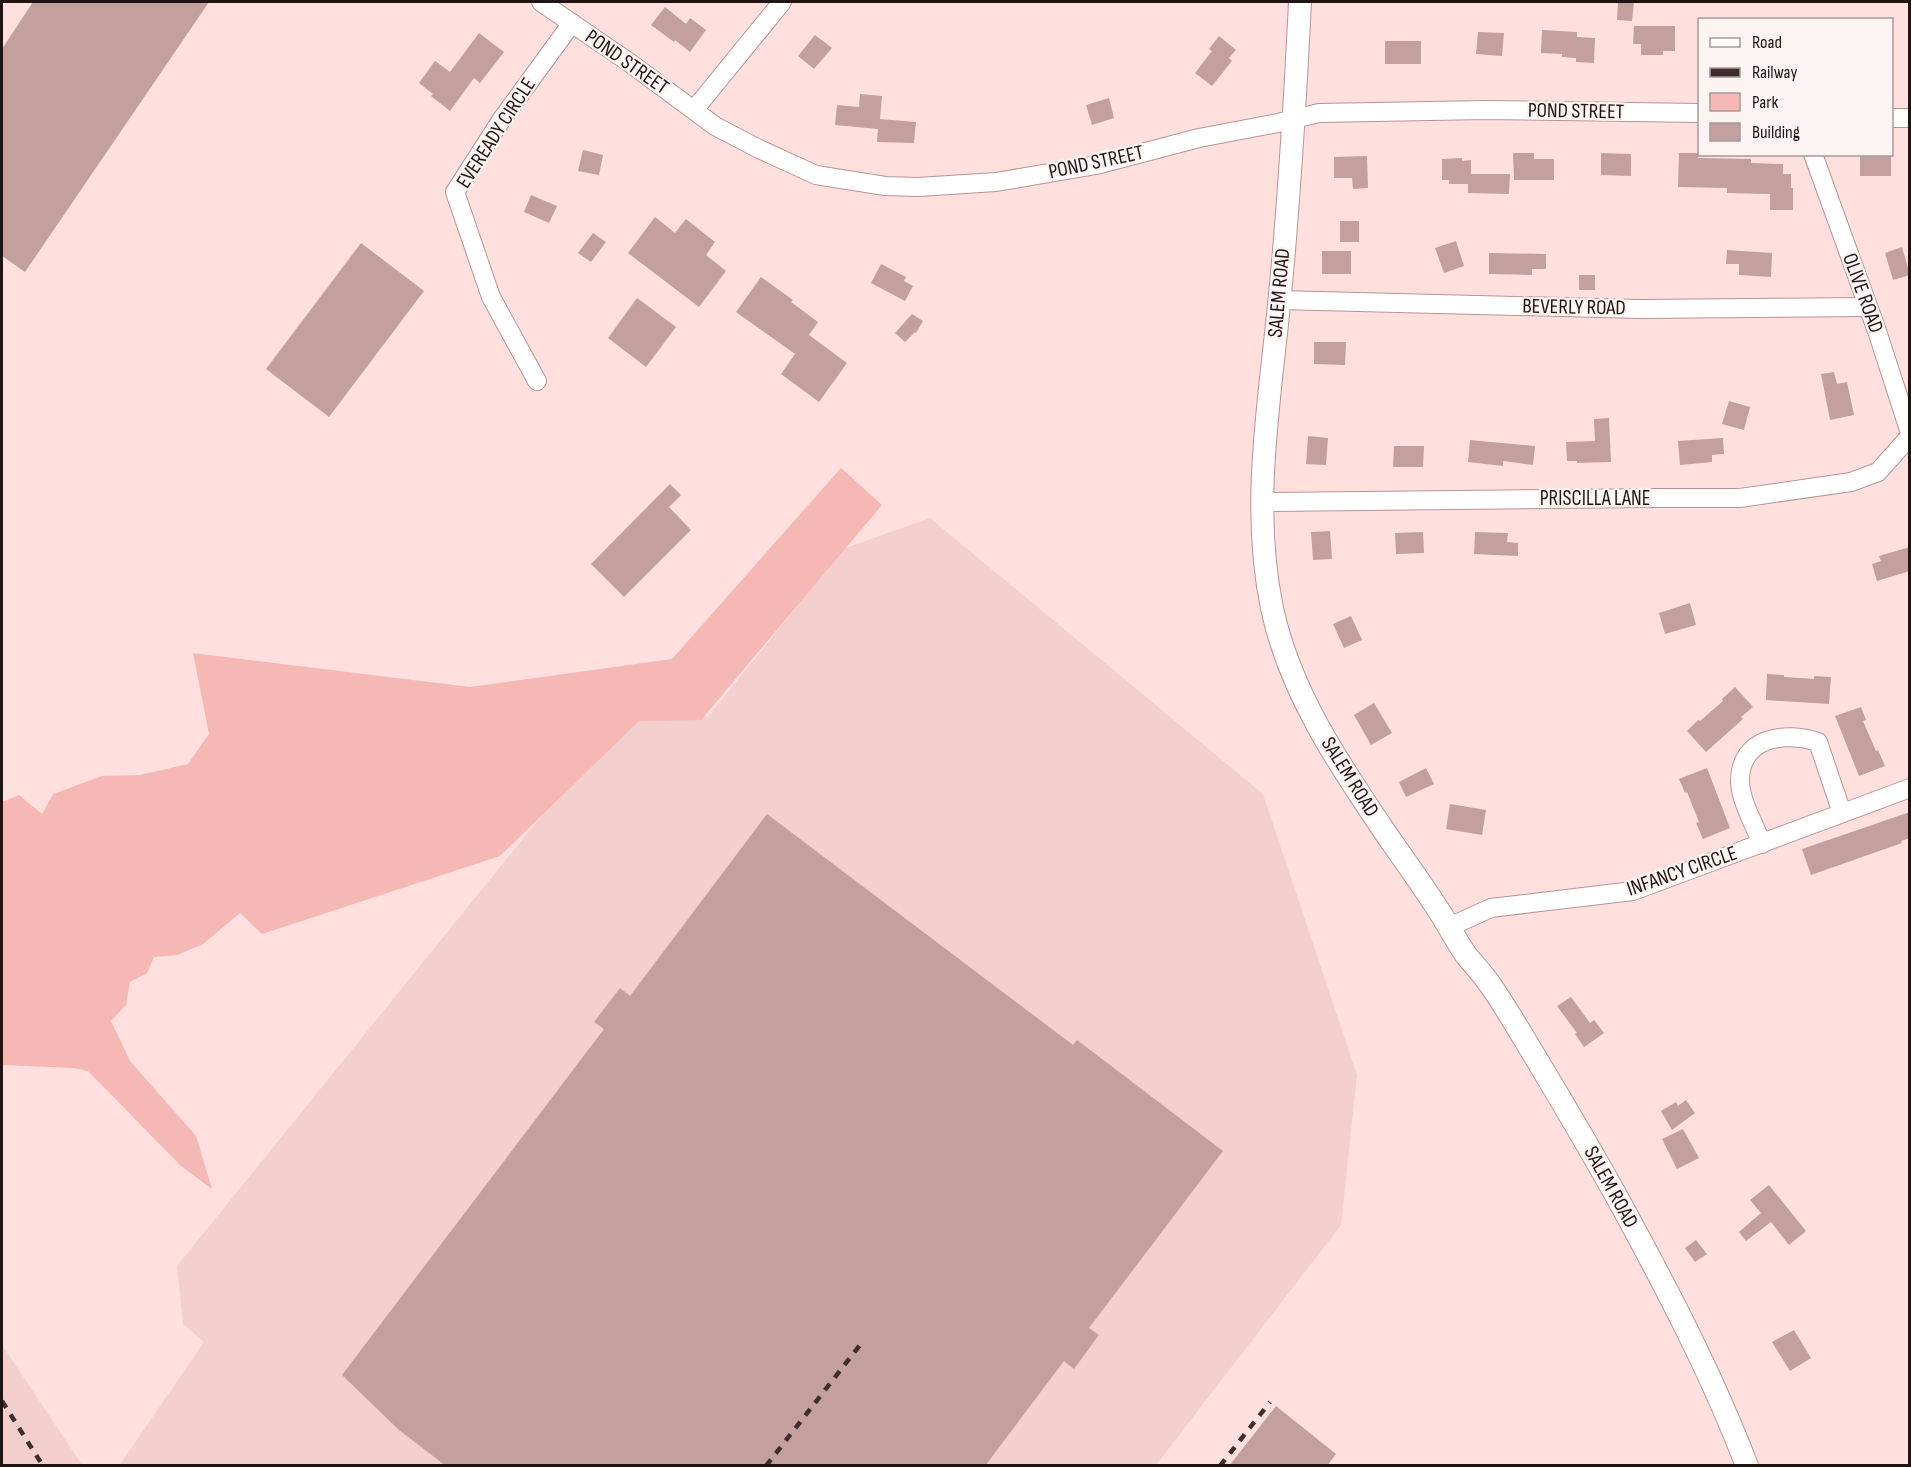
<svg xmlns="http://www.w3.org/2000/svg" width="1911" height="1467" font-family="'Sofia Sans Condensed',sans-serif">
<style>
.built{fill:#f3cfcd}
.green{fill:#f6b8b5}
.building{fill:#c39f9d}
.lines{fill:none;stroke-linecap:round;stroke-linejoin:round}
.minor-casing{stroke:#b79492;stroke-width:20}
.major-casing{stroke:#b79492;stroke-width:24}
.minor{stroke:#fff;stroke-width:18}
.major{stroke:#fff;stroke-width:22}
.rail{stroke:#3e2f2e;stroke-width:4.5;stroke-dasharray:8 8;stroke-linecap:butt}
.labels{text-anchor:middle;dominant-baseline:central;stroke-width:4.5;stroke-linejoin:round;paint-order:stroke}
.street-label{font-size:21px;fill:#211514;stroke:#fcf4f3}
</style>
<rect width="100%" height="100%" fill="#ffe0de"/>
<g class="built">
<polygon points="930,518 1263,794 1357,1075 1341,1225 1156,1465 119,1466 204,1342 183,1324 177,1266 645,688 708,717 843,549"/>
<polygon points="2,1345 82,1465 2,1465"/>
</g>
<polygon class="green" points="841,468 882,505 701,720 639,721 500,856 262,934 240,913 203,944 177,955 154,957 147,973 130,982 126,1005 111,1021 130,1061 196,1136 212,1189 181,1166 88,1071 74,1068 2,1065 2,802 19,795 42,814 53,794 102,776 140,775 188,764 209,734 193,653 470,687 672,659"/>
<g class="building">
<polygon points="33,2 209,2 25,272 2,256 2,49"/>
<polygon points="1618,2 1634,2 1632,21 1617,20"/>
<polygon points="665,7 686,24 690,18 706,30 690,52 675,40 674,42 651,25"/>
<polygon points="1634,26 1675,26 1675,51 1663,51 1663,55 1641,55 1641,44 1633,44"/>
<polygon points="1542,30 1577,32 1577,37 1595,38 1594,63 1576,62 1576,58 1562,57 1562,54 1541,53"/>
<polygon points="1478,32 1504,33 1502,56 1476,54"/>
<polygon points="479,33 504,52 480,83 474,78 450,111 431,96 433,94 419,83 435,61 450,72"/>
<polygon points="815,35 832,48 814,69 798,56"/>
<polygon points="1219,36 1236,50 1229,58 1232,61 1212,86 1195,73 1212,51 1209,49"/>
<rect x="1385" y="41" width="36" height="23"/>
<polygon points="860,94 882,96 880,119 916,122 914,143 877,142 878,129 835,125 837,105 859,107"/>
<polygon points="1109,98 1114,118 1092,125 1086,105"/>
<polygon points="583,150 603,155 599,175 578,171"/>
<polygon points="1513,153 1534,153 1534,159 1554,159 1554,180 1514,180"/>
<polygon points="1601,153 1631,154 1631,176 1601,175"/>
<polygon points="1679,153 1698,153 1698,158 1751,159 1751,163 1783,164 1783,174 1791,174 1791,188 1793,188 1793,210 1770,210 1770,194 1727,193 1727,188 1678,187"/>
<rect x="1860" y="154" width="31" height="22"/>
<polygon points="1367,156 1368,188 1353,189 1352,178 1334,178 1334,157"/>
<polygon points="1462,158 1462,161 1471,160 1471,174 1510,174 1509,194 1468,193 1468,184 1449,184 1449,180 1442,180 1442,159"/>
<polygon points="531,195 557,206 549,223 524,212"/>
<polygon points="655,217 675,233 686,219 715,242 706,255 726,271 699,307 628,253"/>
<rect x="1340" y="221" width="19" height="21"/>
<polygon points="593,233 606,242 591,262 578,253"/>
<polygon points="1456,241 1464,266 1444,273 1435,248"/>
<polygon points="361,243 424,291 329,417 266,369"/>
<polygon points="1902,247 1910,275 1893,280 1885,253"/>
<polygon points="1727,250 1772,253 1771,277 1739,275 1739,264 1726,264"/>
<rect x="1322" y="251" width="29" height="23"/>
<polygon points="1489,253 1546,254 1546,269 1532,269 1532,275 1489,274"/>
<polygon points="881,264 906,277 904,281 913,286 905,301 871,283"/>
<rect x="1579" y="275" width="16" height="15"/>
<polygon points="761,277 793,300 791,302 818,322 809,335 847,363 819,402 781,374 795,354 736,312"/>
<polygon points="637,298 676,327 646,367 608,338"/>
<polygon points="912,314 923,321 916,333 915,332 905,342 895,333"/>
<polygon points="1314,342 1346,342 1345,365 1314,364"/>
<polygon points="1834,372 1837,384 1847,382 1854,415 1830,420 1821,374"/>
<polygon points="1729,401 1750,407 1744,430 1722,424"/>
<polygon points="1609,418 1611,462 1577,463 1577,461 1567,461 1566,442 1595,441 1594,419"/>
<polygon points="1308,436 1328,438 1326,465 1306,464"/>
<polygon points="1723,438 1724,454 1712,455 1712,462 1680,465 1678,441"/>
<polygon points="1470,440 1535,446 1533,465 1503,461 1503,466 1468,462"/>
<polygon points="1394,446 1424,446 1423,467 1393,467"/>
<polygon points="670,484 681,495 669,507 691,530 624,597 591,564"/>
<polygon points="1330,531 1332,559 1313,560 1311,532"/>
<polygon points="1423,532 1424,553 1396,554 1395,533"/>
<polygon points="1475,532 1508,533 1507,542 1518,543 1518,556 1474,554"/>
<polygon points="1910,547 1910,571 1877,581 1872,564 1881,561 1879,556"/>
<polygon points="1690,603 1696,625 1665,634 1659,613"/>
<polygon points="1351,616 1362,640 1344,648 1333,624"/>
<polygon points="1767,674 1784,675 1784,677 1814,679 1814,676 1831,677 1829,704 1766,700"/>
<polygon points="1735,687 1753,707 1741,717 1743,719 1706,752 1687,731 1698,720 1700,721 1723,701 1722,699"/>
<polygon points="1374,703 1392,733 1371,745 1354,715"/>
<polygon points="1861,707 1866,720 1863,721 1876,751 1878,750 1885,766 1859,776 1835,716"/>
<polygon points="1426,768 1434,784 1406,797 1399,782"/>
<polygon points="1707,768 1730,828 1703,839 1696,823 1699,822 1687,792 1685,793 1679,779"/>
<polygon points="1450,804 1486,810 1482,835 1446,829"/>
<polygon points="1910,812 1910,838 1901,841 1902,843 1811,875 1802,849"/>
<polygon points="767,814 1073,1045 1077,1040 1223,1151 1089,1328 1099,1335 1074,1369 1064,1361 985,1466 446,1466 399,1430 342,1375 604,1029 594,1022 620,988 630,996"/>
<polygon points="1571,997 1590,1023 1594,1020 1604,1033 1584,1047 1575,1034 1577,1033 1557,1006"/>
<polygon points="1686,1100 1695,1113 1672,1130 1661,1111 1676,1102 1678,1106"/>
<polygon points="1683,1129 1699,1158 1677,1169 1662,1139"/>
<polygon points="1769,1185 1806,1231 1789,1245 1771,1222 1746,1241 1739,1232 1761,1213 1750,1200"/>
<polygon points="1696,1240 1707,1254 1695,1262 1685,1248"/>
<polygon points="1794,1330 1811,1358 1790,1371 1772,1342"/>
<polygon points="1276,1406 1336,1454 1327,1466 1229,1466"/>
</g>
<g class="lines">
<g class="minor-casing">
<g id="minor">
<polyline points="541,2 630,63 715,126 757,148 816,175 885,186 918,187 996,182 1096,165 1199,138 1278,123 1319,113 1486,110 1700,113"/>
<polyline points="694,110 782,2"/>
<polyline points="1892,118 1910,118"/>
<polyline points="1813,154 1877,331 1910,433"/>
<polyline points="1279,300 1640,309 1868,307"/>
<polyline points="537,381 491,297 455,192 502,119 572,23"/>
<polyline points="1262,502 1651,498 1740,498 1851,482 1878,472 1910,436"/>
<path d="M1762,844C1755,826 1740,800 1740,781C1740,737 1785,731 1818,742L1842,813"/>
<polyline points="1449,927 1491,908 1633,891 1910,788"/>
</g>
</g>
<g class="major-casing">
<path id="major" d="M1300,2C1295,103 1289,204 1279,305C1269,405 1251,508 1272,608C1290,694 1342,769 1391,841C1408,865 1425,889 1441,914C1449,927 1457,942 1466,955C1474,965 1484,975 1491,986C1503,1003 1514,1022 1525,1040C1557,1093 1588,1145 1618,1199C1665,1285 1712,1374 1747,1466"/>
</g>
<use href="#minor" class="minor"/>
<use href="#major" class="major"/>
<g class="rail">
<polyline points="2,1401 43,1466"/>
<polyline points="766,1466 860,1345"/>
<polyline points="1220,1466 1270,1402"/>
</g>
</g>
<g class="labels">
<g class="street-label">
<text transform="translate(627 62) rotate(35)">POND STREET</text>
<text transform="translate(1576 111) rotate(1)">POND STREET</text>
<text transform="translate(496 133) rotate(-57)">EVEREADY CIRCLE</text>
<text transform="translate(1096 162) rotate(-12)">POND STREET</text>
<text transform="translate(1279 293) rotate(-85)">SALEM ROAD</text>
<text transform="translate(1863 293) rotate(70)">OLIVE ROAD</text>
<text transform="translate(1574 307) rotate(1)">BEVERLY ROAD</text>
<text x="1595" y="498">PRISCILLA LANE</text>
<text transform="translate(1350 777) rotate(58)">SALEM ROAD</text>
<text transform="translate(1682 871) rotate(-19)">INFANCY CIRCLE</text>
<text transform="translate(1611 1187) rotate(61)">SALEM ROAD</text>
</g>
</g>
<rect width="1911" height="1467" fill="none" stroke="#211514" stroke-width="6"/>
<rect x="1698" y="18" width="195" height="138" fill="#fcf4f3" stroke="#a49b9a" stroke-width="1.5"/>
<rect x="1710" y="38" width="30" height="9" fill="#ffffff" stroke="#a49b9a" stroke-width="1.5"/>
<text x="1752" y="48" font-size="18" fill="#211514">Road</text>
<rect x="1710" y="68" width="30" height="9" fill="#3e2f2e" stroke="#a49b9a" stroke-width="1.5"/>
<text x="1752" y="78" font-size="18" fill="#211514">Railway</text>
<rect x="1710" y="93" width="30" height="18" fill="#f6b8b5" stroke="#a49b9a" stroke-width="1.5"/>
<text x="1752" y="108" font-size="18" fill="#211514">Park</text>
<rect x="1710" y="123" width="30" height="18" fill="#c39f9d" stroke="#a49b9a" stroke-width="1.5"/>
<text x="1752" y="138" font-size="18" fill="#211514">Building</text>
</svg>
